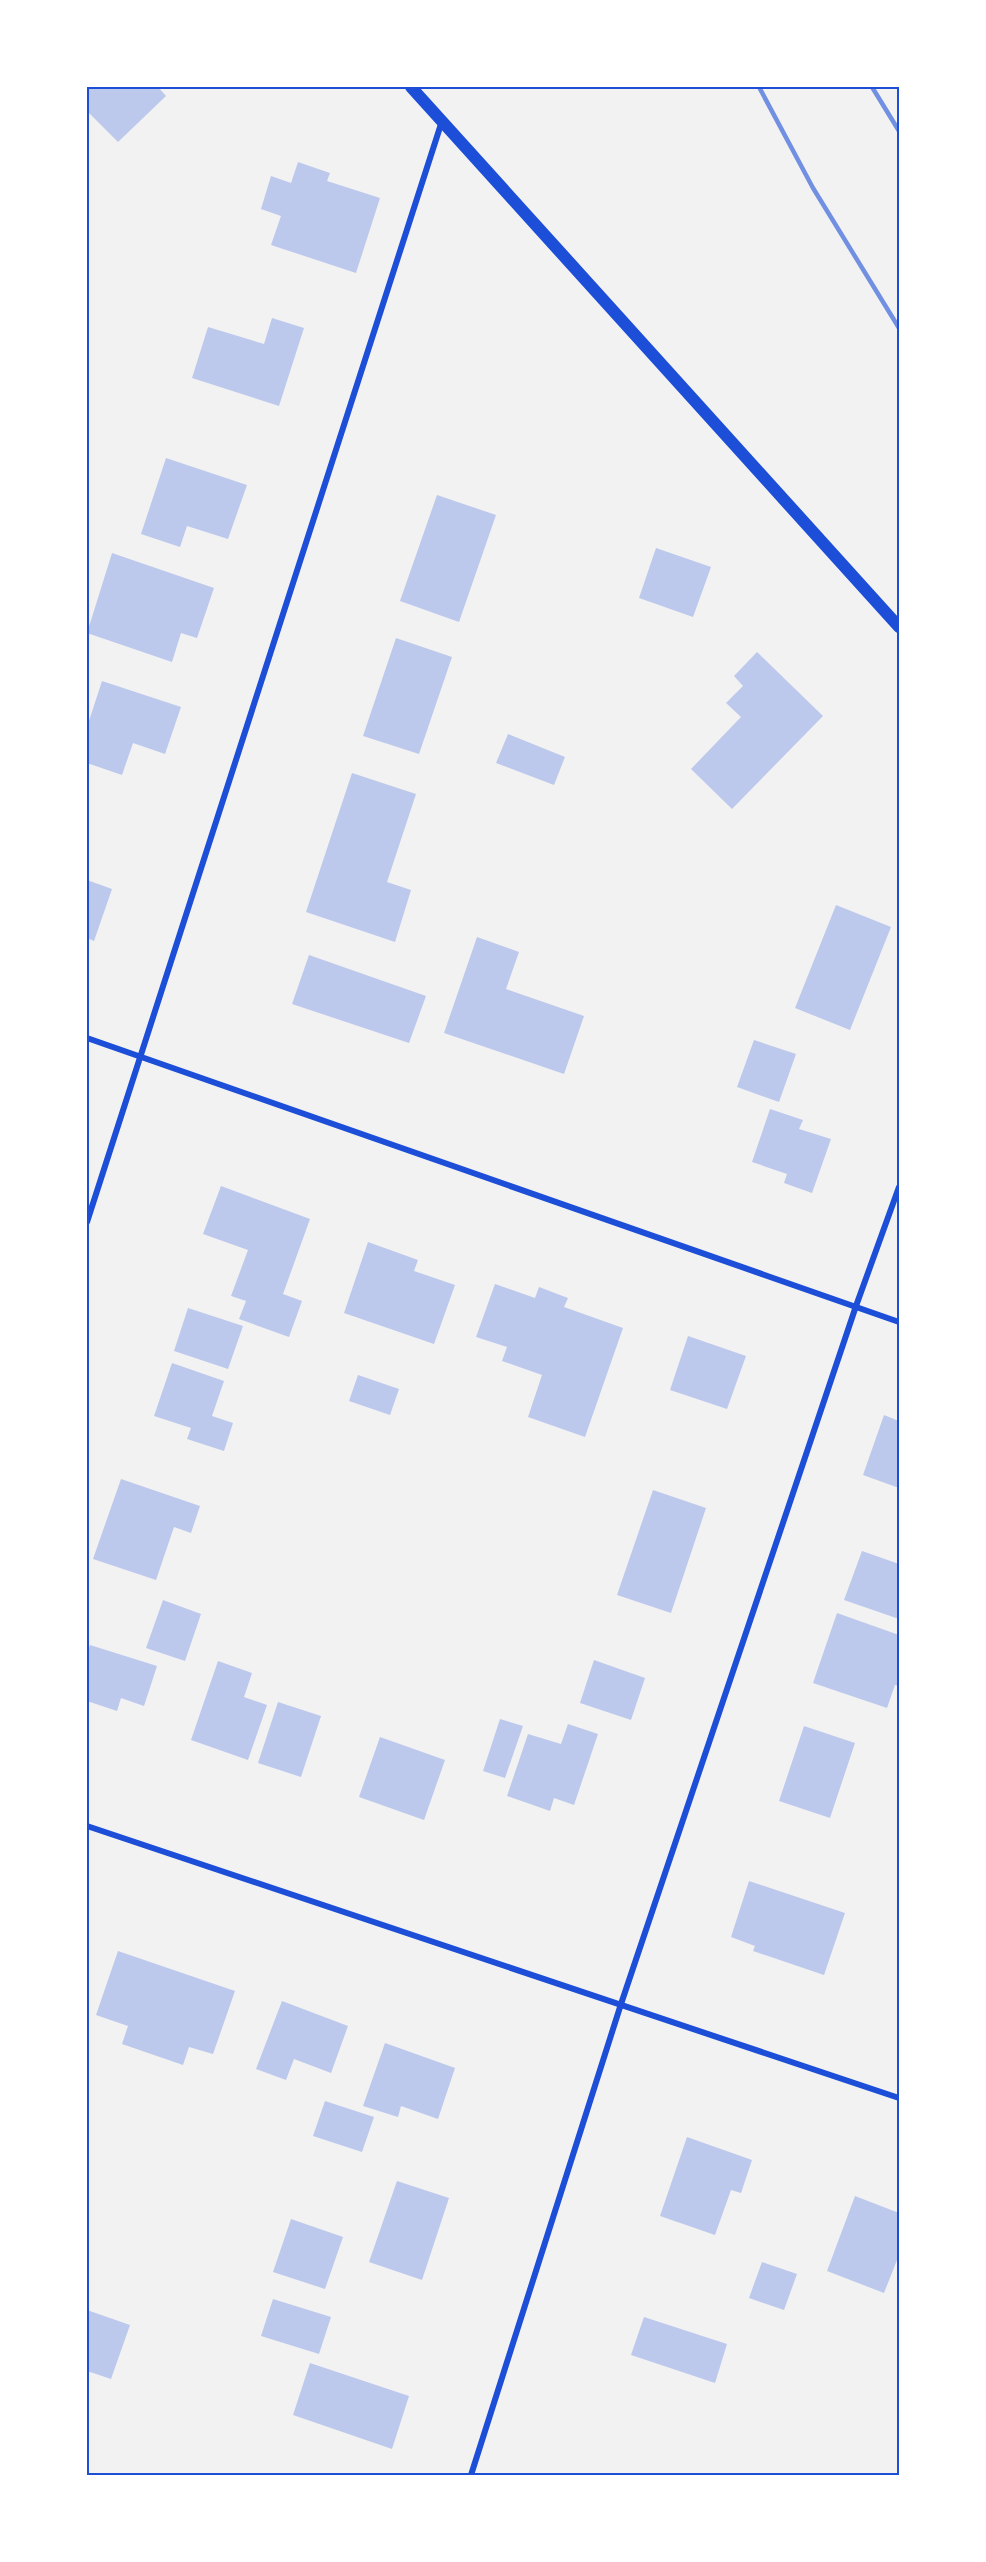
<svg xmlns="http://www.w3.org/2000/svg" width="986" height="2562" font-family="Literata,serif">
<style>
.building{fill:#bdc9ec}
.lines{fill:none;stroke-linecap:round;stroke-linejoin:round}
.minor{stroke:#1d4ed8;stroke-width:6}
.secondary{stroke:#1d4ed8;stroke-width:12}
.rail{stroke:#7290e2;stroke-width:4.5}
.neatline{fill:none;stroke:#1d4ed8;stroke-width:2}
</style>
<rect width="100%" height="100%" fill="#f2f2f2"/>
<g class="building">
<polygon points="87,87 158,87 166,96 118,142 87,111"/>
<polygon points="298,162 330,173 327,181 380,198 356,273 271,245 281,216 261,209 271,176 291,183"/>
<polygon points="272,318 304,328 279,406 192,378 208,327 264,344"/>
<polygon points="166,458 247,485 228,539 187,526 180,547 141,534"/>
<polygon points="437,495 496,515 459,622 400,601"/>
<polygon points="656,548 711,567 693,617 639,598"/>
<polygon points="112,553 214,588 197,638 181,633 172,662 87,633"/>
<polygon points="396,638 452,657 419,754 363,736"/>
<polygon points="757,652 823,716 732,809 691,769 741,717 726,703 743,686 734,676"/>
<polygon points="102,681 181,707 165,754 133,743 122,775 87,763 87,727"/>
<polygon points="508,734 565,757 554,785 496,763"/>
<polygon points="352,773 416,794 387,882 411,890 395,942 306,912"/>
<polygon points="87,880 112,889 94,941 87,938"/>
<polygon points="836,905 891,927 850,1030 795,1008"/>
<polygon points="477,937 519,952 506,989 584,1016 564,1074 444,1033"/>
<polygon points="309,955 426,996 409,1043 292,1004"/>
<polygon points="754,1040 796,1054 779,1102 737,1087"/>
<polygon points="770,1109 803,1120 799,1129 831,1139 812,1193 784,1183 787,1174 752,1162"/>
<polygon points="221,1186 310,1219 283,1294 302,1301 289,1337 239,1319 246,1301 231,1296 248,1250 203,1234"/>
<polygon points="368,1242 418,1260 414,1271 455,1285 434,1344 344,1313"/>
<polygon points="495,1284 535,1298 539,1287 568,1298 564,1307 623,1328 585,1437 528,1417 542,1375 502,1361 507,1347 476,1337"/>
<polygon points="188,1308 243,1326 228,1369 174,1351"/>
<polygon points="688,1336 746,1356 727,1409 670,1390"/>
<polygon points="172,1363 224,1381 212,1416 233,1423 224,1451 187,1439 191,1428 154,1416"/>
<polygon points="358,1375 399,1389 390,1415 349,1401"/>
<polygon points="884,1415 899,1421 899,1488 863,1475"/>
<polygon points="121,1479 200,1506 191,1533 174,1527 156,1580 93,1559"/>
<polygon points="653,1490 706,1508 671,1613 617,1595"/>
<polygon points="862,1551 899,1564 899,1619 844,1600"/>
<polygon points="163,1600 201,1614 185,1661 146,1648"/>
<polygon points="837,1613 899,1635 899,1686 895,1685 887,1708 813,1683"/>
<polygon points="90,1645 157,1666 144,1706 121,1698 117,1711 87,1701 87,1654"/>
<polygon points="594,1660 645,1678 631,1720 580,1703"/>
<polygon points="218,1661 252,1673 244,1697 267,1705 248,1760 191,1740"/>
<polygon points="278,1702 321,1716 301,1777 258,1763"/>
<polygon points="500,1719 523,1726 505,1778 483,1771"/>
<polygon points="568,1724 598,1734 574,1805 554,1798 550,1811 507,1796 528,1734 561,1744"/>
<polygon points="804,1726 855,1743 830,1818 779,1801"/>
<polygon points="380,1737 445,1760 424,1820 359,1797"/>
<polygon points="749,1881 845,1913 824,1975 753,1951 755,1946 731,1937"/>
<polygon points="118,1951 235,1991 213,2054 189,2047 183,2065 122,2044 128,2026 96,2015"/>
<polygon points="282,2001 348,2026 331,2073 294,2059 286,2080 256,2069"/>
<polygon points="385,2043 455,2068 438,2119 401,2106 398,2117 363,2106"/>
<polygon points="325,2101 374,2117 362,2152 313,2136"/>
<polygon points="687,2137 752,2160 741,2193 731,2190 715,2235 660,2216"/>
<polygon points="397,2181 449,2198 422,2280 369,2262"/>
<polygon points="855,2196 899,2213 899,2255 884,2293 827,2271"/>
<polygon points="291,2219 343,2237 325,2289 273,2272"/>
<polygon points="762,2262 797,2274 784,2310 749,2298"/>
<polygon points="273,2299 331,2317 319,2354 261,2336"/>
<polygon points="87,2310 130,2325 111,2379 87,2371"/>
<polygon points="644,2317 727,2344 715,2383 631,2355"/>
<polygon points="310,2363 409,2396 392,2449 293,2415"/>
</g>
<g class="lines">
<g class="minor">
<polyline points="87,1038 899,1322"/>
<polyline points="87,1222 442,121"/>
<polyline points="87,1826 899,2098"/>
<polyline points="471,2475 621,2004 856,1306 899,1187"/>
</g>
<polyline class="secondary" points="411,87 899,627"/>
<g class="rail">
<polyline points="759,87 813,188 899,328"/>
<polyline points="872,87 899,131"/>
</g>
</g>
<rect width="986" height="2562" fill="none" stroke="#ffffff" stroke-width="177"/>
<rect x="88" y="88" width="810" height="2386" class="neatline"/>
</svg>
